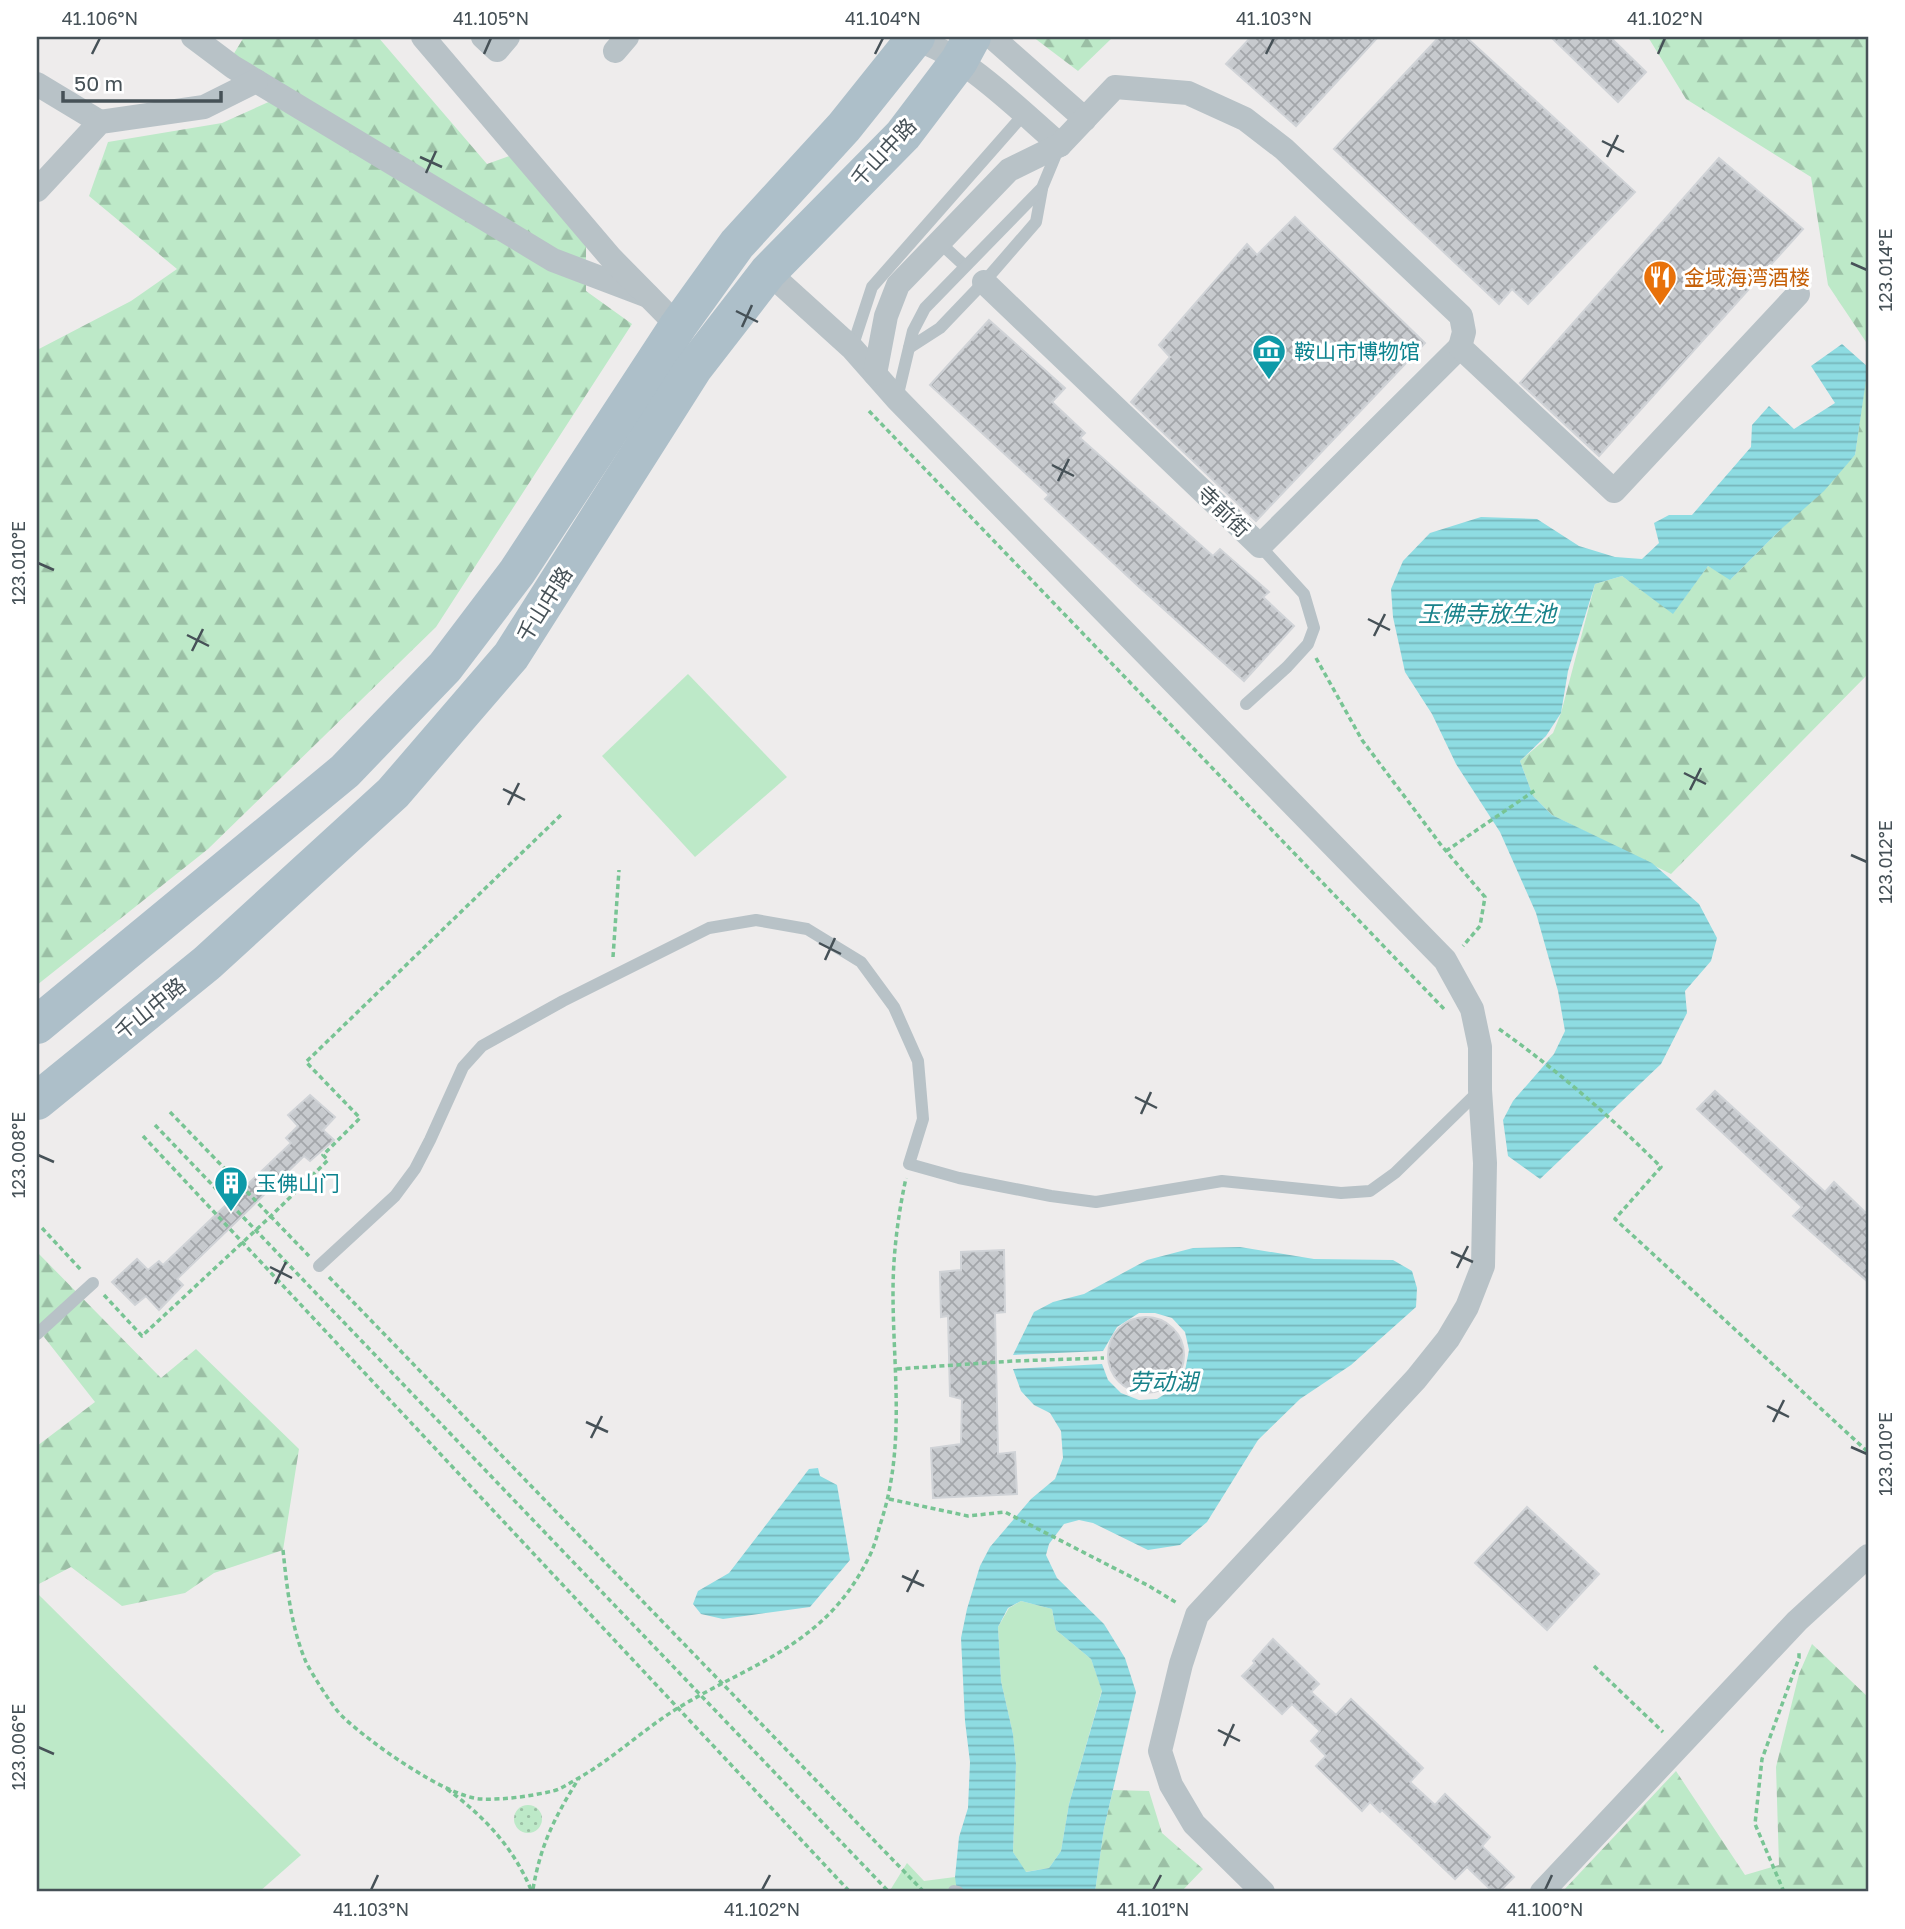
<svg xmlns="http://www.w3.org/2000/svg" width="1905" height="1929" font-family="'Golos Text','Noto Sans SC',sans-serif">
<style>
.grass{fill:url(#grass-dots)}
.forest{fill:url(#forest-firs)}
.green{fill:#bde9c8}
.water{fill:url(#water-rules);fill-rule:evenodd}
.pier{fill:#eeecec}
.building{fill:url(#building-cross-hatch);stroke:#d0d3d7;stroke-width:2}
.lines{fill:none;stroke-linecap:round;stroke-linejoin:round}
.path{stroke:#78c494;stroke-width:3.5;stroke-dasharray:5 3.5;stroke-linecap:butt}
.lane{stroke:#b8c2c7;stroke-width:12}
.street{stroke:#b8c2c7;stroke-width:24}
.primary{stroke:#adbfc9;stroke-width:38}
.ticks{fill:none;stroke:#465157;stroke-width:2.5}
.labels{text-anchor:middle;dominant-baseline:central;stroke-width:6;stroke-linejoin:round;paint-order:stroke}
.street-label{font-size:21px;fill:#465157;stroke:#fff}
.food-label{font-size:21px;fill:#c56008;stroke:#fff;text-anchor:start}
.culture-label{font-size:21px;fill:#0d838f;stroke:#fff;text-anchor:start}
.water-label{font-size:23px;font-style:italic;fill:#18828a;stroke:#fff}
.neatline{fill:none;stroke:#465157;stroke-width:2.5}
.ticks-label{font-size:18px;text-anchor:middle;fill:#465157}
</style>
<defs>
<pattern id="grass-dots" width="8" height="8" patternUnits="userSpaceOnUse" patternTransform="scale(1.75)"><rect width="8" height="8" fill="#bde9c8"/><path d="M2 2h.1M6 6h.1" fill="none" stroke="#9bbfa5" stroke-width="1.8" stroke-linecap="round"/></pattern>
<pattern id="forest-firs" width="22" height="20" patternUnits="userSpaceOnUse" patternTransform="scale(1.75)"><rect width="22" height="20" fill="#bde9c8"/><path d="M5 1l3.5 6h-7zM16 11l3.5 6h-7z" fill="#9bbfa5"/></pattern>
<pattern id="water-rules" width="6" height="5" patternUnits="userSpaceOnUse" patternTransform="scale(1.75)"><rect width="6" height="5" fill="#8edce2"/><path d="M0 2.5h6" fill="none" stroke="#76b5ba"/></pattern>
<pattern id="building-cross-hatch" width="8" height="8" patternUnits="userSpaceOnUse" patternTransform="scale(1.75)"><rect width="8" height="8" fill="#c7cace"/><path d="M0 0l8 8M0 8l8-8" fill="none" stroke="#a3a6aa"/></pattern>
</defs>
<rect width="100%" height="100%" fill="#eeecec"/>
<circle class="grass" cx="528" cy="1819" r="14"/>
<g class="forest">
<polygon points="244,37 378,37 487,164 515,154 586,231 586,291 632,324 436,627 208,849 37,985 37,350 131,301 177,269 89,196 108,142 222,123 282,96 233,55"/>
<polygon points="1033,37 1113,37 1078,71"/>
<polygon points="1648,37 1868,37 1868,345 1828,285 1811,177 1686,99"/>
<polygon points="1868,363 1868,674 1671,874 1552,815 1533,796 1520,761 1553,733 1561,713 1595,584 1622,576 1673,613 1708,566 1731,579 1855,455"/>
<polygon points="37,1252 161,1378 196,1349 299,1449 283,1550 214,1573 185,1593 122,1606 71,1567 37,1585 37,1446 95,1402 37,1328"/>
<polygon points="1812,1644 1868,1697 1868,1892 1562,1892 1676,1771 1745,1875 1779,1865 1776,1767 1799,1674"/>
<polygon points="1113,1790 1149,1791 1162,1833 1203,1869 1181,1892 1095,1892 1104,1828"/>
</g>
<g class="green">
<polygon points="688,674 787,777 695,857 602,756"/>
<polygon points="37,1593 301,1855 259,1892 37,1892"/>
<polygon points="1021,1601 1052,1609 1056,1630 1091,1659 1102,1690 1069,1804 1061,1851 1049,1868 1025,1872 1013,1852 1016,1764 1013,1734 1001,1681 998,1627 1009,1608"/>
<polygon points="907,1863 924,1881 955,1877 987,1892 889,1892"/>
</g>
<g class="water">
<polygon points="1842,344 1868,367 1855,455 1824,491 1779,531 1730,580 1708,566 1673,614 1622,576 1595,584 1568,671 1561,713 1546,736 1520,761 1533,796 1552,815 1652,863 1699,904 1717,938 1711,961 1685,991 1687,1013 1661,1064 1540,1179 1508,1156 1503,1120 1513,1101 1554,1054 1565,1031 1558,991 1536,913 1500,832 1456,764 1432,714 1405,672 1393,617 1391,589 1403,561 1430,533 1481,517 1537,519 1579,546 1615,557 1642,559 1659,543 1654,523 1669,515 1692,515 1751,447 1752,425 1769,406 1794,429 1835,403 1811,366"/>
<path d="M1240,1247L1314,1259L1393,1260L1412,1271L1417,1288L1416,1307L1351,1365L1300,1399L1258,1440L1207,1522L1180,1545L1148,1550L1093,1523L1079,1520L1064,1524L1049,1544L1046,1555L1057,1578L1104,1624L1125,1658L1136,1692L1104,1828L1095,1892H957L955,1877L959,1837L968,1808L970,1762L965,1721L961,1638L967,1609L980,1566L990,1547L1031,1499L1055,1479L1063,1458L1061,1431L1050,1413L1034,1405L1021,1391L1013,1369V1355L1034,1312L1053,1302L1084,1294L1147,1260L1193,1248ZM1021,1601L1052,1609L1056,1630L1091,1659L1102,1691L1069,1804L1061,1851L1049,1868L1026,1872L1013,1852L1016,1764L1013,1734L1001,1681L998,1627L1008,1608Z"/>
<polygon points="818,1468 820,1476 837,1485 850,1560 810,1607 723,1619 701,1614 693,1604 698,1591 729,1573 809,1469"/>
</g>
<polygon class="pier" points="1139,1313 1155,1313 1172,1318 1185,1332 1189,1350 1185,1371 1173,1389 1157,1399 1139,1400 1121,1393 1108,1380 1102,1364 1013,1369 1013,1355 1103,1351 1117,1327"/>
<g class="building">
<polygon points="1251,37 1378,37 1296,126 1226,64"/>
<polygon points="1439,37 1466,37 1635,192 1528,304 1512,289 1499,304 1334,149"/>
<polygon points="1551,37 1610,37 1646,72 1618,102"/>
<polygon points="1719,158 1803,229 1599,456 1520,383"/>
<polygon points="1295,217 1425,343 1256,521 1131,402 1170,357 1159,345 1247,244 1257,255"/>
<polygon points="989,320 1065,388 1052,402 1085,433 1080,438 1213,556 1220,549 1269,592 1263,597 1294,626 1244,681 1138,586 1045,499 1049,495 930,385"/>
<polygon points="1715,1091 1825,1192 1834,1182 1868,1215 1868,1282 1793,1216 1802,1207 1697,1109"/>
<polygon points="310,1095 335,1117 323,1130 334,1140 310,1161 304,1156 177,1279 183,1285 159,1310 146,1296 135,1305 112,1282 137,1259 148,1270 159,1261 163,1265 291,1143 286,1138 298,1126 288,1115"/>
<polygon points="1004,1250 1005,1312 995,1313 998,1454 1015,1452 1017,1494 933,1498 931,1448 961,1444 962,1399 950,1396 948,1316 941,1317 940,1272 961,1270 961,1252"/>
<circle cx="1146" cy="1355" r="38"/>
<polygon points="1527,1507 1599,1574 1547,1630 1475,1563"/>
<polygon points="1273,1639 1319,1684 1311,1692 1336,1715 1351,1699 1423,1768 1410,1782 1435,1805 1445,1794 1490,1837 1482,1846 1514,1877 1499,1892 1493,1892 1467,1867 1455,1879 1382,1810 1380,1812 1370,1802 1362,1811 1316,1766 1326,1756 1311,1741 1320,1731 1292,1704 1282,1714 1242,1676 1255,1663 1253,1661"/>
</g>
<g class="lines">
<g class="path">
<polyline points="869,411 1445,1010"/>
<polyline points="1316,658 1362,740 1441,845 1485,897 1480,926 1463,946"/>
<polyline points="1446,851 1537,789"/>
<polyline points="613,957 619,870"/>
<path d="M1499,1029C1557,1070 1611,1117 1661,1167L1615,1219L1868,1452"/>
<polyline points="170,1112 309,1256"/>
<polyline points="155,1125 889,1892"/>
<polyline points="143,1136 850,1892"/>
<polyline points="42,1228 82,1271"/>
<polyline points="329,1277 924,1892"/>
<polyline points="104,1295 142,1336 271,1216 328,1160 323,1155 360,1118 306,1062 562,814"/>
<polyline points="897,1369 1013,1361 1104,1358"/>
<polyline points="889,1499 968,1516 1005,1512 1149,1586 1177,1603"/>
<path d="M283,1550C287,1588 291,1627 306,1662C312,1674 333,1708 343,1717C369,1742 446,1797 481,1799C504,1800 531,1796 553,1791C561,1789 568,1784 575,1780C612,1760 642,1730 678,1708C754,1662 825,1645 868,1559C874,1548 877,1536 880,1525C906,1448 893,1371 893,1292C893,1254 898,1215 906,1178"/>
<polyline points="1594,1666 1663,1732"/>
<path d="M447,1789C485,1817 514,1848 532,1892"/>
<path d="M533,1889C541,1843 555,1817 579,1778"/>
<polyline points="1784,1892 1755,1824 1762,1759 1799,1658 1799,1652"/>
</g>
<g class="lane">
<polyline points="940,243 965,266"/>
<polyline points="852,348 872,287 1024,114"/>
<polyline points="909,348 940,328 984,282 1036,222 1042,189"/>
<polyline points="897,398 913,331 925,308 1042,188 1059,147"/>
<polyline points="1246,704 1287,667 1308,644 1314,628 1304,594 1260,546"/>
<polyline points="319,1266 395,1196 415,1169 430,1140 463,1067 482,1046 563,1001 709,928 756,920 807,929 861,962 894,1007 918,1061 923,1119 909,1164 959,1178 1051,1196 1096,1202 1222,1181 1341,1193 1370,1191 1395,1173 1480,1090"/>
<polyline points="37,1334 93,1283"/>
<polyline points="954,1891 958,1892"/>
</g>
<g class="street">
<polyline points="193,37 233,67 553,260 648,296"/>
<polyline points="423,37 611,258 678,326"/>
<polyline points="483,37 497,50 508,37"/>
<path d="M905,37C957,46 1019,110 1060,145"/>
<polyline points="992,37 1085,119"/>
<polyline points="615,51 627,37"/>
<polyline points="37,84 100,122"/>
<polyline points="37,190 100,122 204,107 256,81"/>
<polyline points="768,272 852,348 897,399 1445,960 1472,1009 1480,1047 1480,1090 1485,1163 1483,1266 1467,1307 1448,1339 1416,1379 1197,1615 1181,1664 1160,1751 1171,1785 1194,1824 1263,1892"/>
<polyline points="984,282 1260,546 1460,347"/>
<polyline points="875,374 886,316 898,285 1009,170 1060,145 1115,87 1188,93 1245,119 1284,149 1461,316 1464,332 1460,347 1614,491 1798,294"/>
<polyline points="1542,1892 1797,1621 1868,1556"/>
</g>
<g class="primary">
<polyline points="37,1025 345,771 445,667 517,572 678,326 737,244 844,127 916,37"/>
<polyline points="37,1101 207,963 393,793 511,656 693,369 768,272 903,135 959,61 972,37"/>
</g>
</g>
<path class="ticks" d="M92,54L100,38M484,54L491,38M875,54L883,38M1266,54L1274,38M1658,54L1665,38M1602,141L1624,152M420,157L442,167M1607,157L1618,135M426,173L436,151M1851,263L1867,270M736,311L758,322M742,327L752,305M1052,465L1074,476M1058,481L1069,459M38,563L54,570M1368,619L1390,630M187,635L209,646M1374,636L1385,614M192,651L203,629M1684,773L1706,784M503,789L525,800M1690,790L1701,768M508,805L519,783M1851,855L1867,862M819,943L841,954M825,960L835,938M1135,1097L1157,1108M1141,1114L1151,1092M38,1155L54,1162M1451,1252L1473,1262M270,1267L292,1278M1457,1268L1468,1246M275,1284L286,1262M1767,1406L1789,1417M586,1422L608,1432M1773,1422L1784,1400M591,1438L602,1416M1851,1447L1867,1454M902,1576L924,1586M907,1592L918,1570M1218,1730L1240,1741M1224,1746L1234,1724M38,1747L54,1754M371,1890L378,1875M762,1890L770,1875M1153,1890L1161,1875M1545,1890L1552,1875"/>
<defs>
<g id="restaurant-pin" transform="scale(1.75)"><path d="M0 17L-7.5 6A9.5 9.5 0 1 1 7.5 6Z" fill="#e8710a" stroke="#fff"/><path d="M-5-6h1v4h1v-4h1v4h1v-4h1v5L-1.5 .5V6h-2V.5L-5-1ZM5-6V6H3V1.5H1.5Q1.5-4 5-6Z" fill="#fff"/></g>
<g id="museum-pin" transform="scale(1.75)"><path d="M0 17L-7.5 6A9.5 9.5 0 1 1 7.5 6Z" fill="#0f9aa8" stroke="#fff"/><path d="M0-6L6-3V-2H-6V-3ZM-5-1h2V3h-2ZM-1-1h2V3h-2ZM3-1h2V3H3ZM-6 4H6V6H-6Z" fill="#fff"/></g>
<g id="building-pin" transform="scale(1.75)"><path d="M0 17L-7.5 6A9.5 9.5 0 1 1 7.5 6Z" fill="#0f9aa8" stroke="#fff"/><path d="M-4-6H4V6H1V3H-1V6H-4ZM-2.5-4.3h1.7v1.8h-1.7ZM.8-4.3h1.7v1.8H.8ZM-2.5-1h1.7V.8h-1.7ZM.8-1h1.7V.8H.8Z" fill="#fff"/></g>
</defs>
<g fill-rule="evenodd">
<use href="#restaurant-pin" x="1660" y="277"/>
<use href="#museum-pin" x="1269" y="351"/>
<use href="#building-pin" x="231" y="1183"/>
</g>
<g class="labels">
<g class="street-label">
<text transform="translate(883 152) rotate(-47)">千山中路</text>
<text transform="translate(1224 511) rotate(44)">寺前街</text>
<text transform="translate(544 604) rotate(-58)">千山中路</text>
<text transform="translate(150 1008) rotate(-39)">千山中路</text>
</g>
<g class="food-label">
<text x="1684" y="277">金域海湾酒楼</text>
</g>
<g class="culture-label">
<text x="1294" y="351">鞍山市博物馆</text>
<text x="256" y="1183">玉佛山门</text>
</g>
<g class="water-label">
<text x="1487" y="613">玉佛寺放生池</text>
<text x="1163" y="1381">劳动湖</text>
</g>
</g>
<rect width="1905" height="1929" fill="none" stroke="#ffffff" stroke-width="77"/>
<path d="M63 91v10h158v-10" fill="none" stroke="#465157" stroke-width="3.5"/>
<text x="74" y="91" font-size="21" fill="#465157" stroke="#ffffff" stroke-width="5" paint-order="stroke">50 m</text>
<rect x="38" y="38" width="1829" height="1852" class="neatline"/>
<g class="ticks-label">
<text x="100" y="25">41.106°N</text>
<text x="491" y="25">41.105°N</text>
<text x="883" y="25">41.104°N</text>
<text x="1274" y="25">41.103°N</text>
<text x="1665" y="25">41.102°N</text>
<text transform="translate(1886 270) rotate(-90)" y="6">123.014°E</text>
<text transform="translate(19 563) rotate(-90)" y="6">123.010°E</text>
<text transform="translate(1886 862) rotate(-90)" y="6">123.012°E</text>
<text transform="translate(19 1155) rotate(-90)" y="6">123.008°E</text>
<text transform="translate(1886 1454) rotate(-90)" y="6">123.010°E</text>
<text transform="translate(19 1747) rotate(-90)" y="6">123.006°E</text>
<text x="371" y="1916">41.103°N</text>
<text x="762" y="1916">41.102°N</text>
<text x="1153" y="1916">41.101°N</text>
<text x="1545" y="1916">41.100°N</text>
</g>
</svg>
